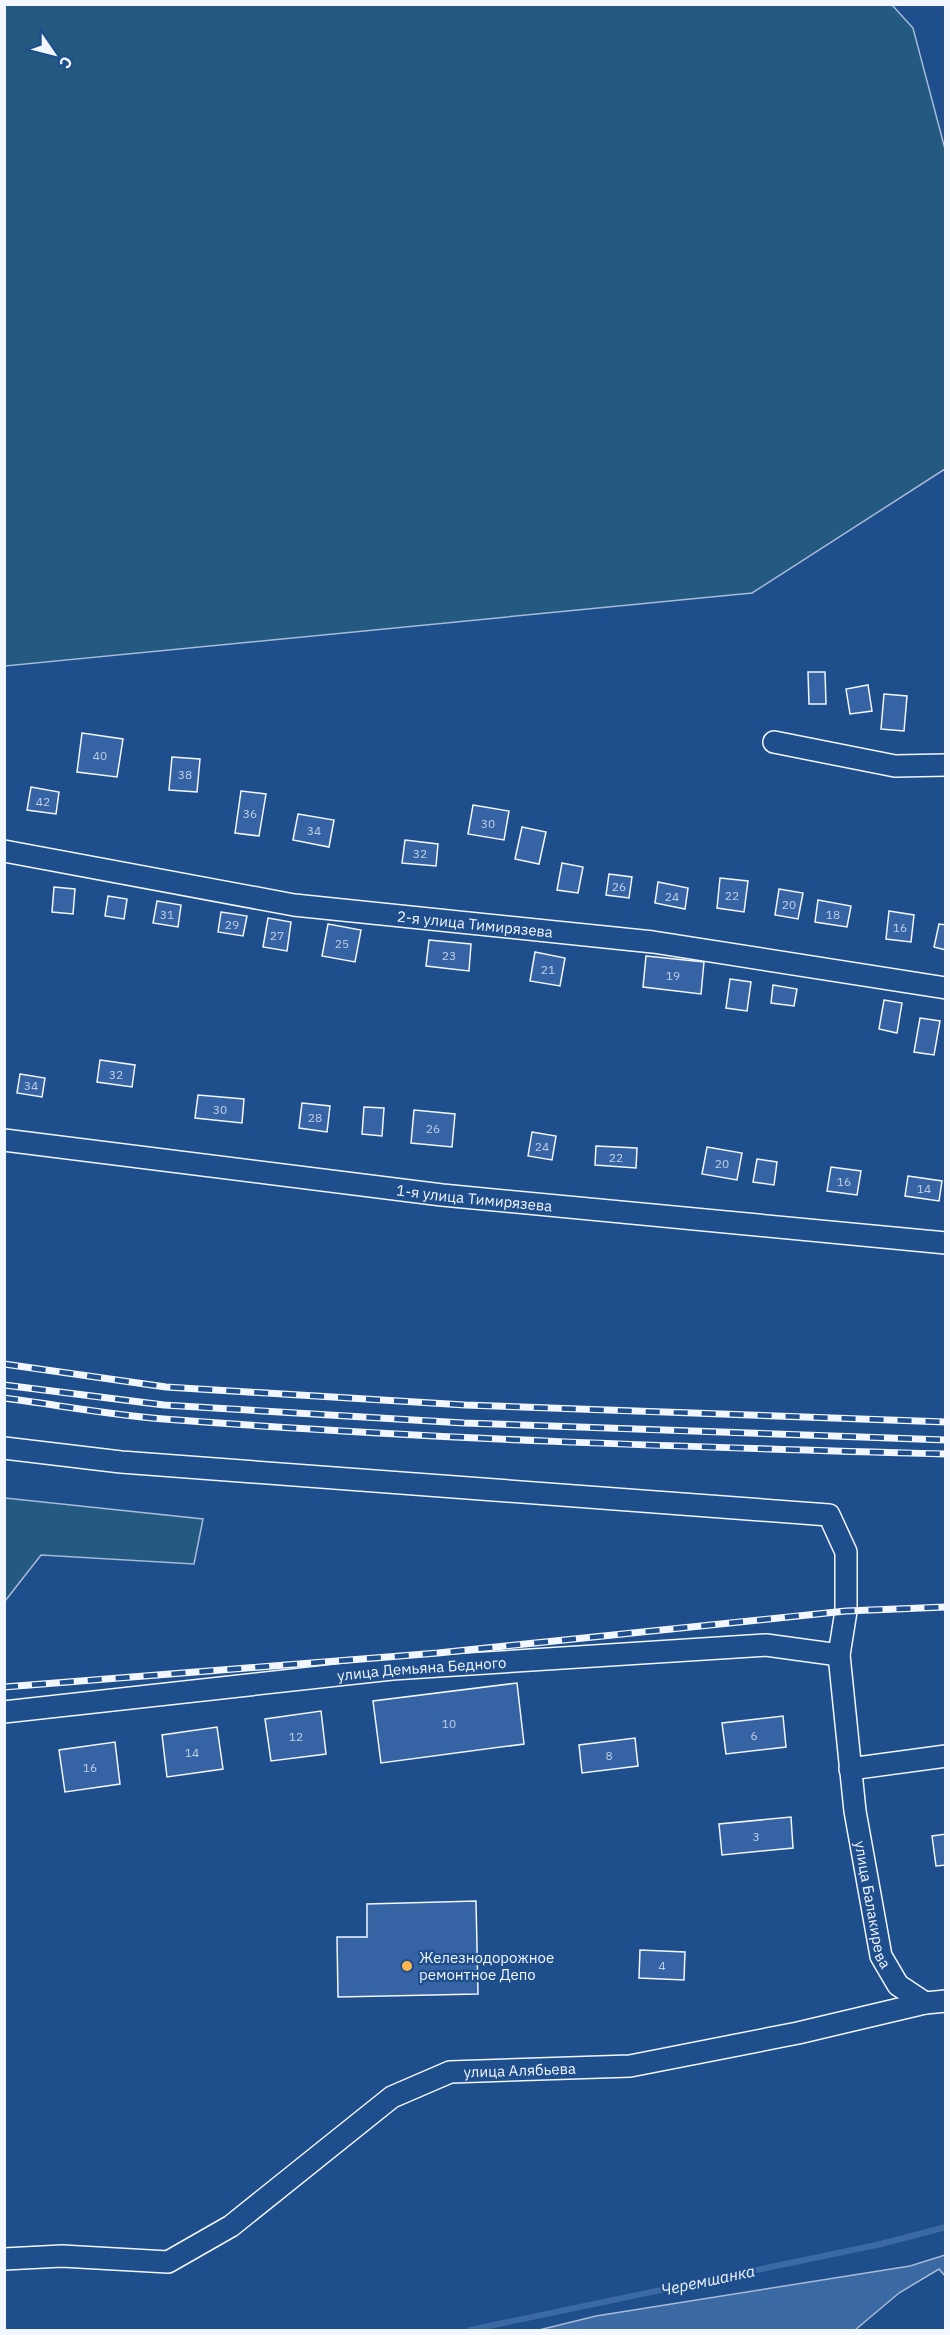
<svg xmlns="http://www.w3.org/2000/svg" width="950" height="2335" font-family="'IBM Plex Sans',sans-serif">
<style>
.green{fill:#245a82;stroke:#a8bbd7;stroke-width:1.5}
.water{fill:#3b69a3;stroke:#a8bbd7;stroke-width:1.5}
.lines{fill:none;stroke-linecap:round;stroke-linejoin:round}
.stream{stroke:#3b69a3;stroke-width:6}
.building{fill:#3563a3;stroke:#f2f6ff;stroke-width:1.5}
.minor-casing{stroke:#f2f6ff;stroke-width:24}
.minor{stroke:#1f4e8c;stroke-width:21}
.rail-casing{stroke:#f2f6ff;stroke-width:7}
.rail{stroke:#1f4e8c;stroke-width:4.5;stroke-dasharray:14;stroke-linecap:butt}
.poi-dot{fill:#ffb74d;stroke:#1f4e8c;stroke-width:2}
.labels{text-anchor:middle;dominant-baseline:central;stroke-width:4.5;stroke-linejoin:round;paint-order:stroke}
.number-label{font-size:12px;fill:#c3d1e8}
.street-label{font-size:15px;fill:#f2f6ff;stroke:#1f4e8c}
.poi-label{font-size:15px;fill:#f2f6ff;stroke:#1f4e8c;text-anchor:start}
.water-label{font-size:16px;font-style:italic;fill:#f2f6ff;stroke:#1f4e8c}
</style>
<rect width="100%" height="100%" fill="#1f4e8c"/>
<g class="green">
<polygon points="892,5 913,28 945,149 945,469 752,593 5,666 5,5"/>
<polygon points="5,1498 203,1519 194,1564 41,1555 5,1601"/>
</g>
<polygon class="water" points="945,2255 945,2276 939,2269 899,2293 855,2330 539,2330 596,2316 910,2266"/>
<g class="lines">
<polyline class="stream" points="470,2330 881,2244 946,2227"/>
</g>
<g class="building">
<polygon points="808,672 825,672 826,704 809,704"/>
<polygon points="868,685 872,711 850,714 846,689"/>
<polygon points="884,694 907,696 904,731 881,729"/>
<polygon points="82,733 123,739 117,777 77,772"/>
<polygon points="172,757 200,759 197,792 169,790"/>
<polygon points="31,787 59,792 56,814 27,810"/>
<polygon points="241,791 266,794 259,836 235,833"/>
<polygon points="473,805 509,811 504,840 468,834"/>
<polygon points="298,814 334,820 329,847 293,840"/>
<polygon points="522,827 546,832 539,864 515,859"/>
<polygon points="405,840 438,844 436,866 402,863"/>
<polygon points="562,863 583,867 578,893 557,890"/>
<polygon points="609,874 632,877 629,898 606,895"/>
<polygon points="720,878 748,881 744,912 717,908"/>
<polygon points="658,882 688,888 685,909 655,903"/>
<polygon points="54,887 75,889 73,914 52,912"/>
<polygon points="779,889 803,893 798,919 775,915"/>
<polygon points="108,896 127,899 124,919 105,916"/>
<polygon points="818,900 851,906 847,927 815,922"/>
<polygon points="157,901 181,905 178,927 153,923"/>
<polygon points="889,911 914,915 911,942 886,939"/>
<polygon points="221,912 247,916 243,936 218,932"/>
<polygon points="268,918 291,922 287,951 263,947"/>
<polygon points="328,924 361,930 355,962 322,956"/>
<polygon points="939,924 946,925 946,950 934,947"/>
<polygon points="429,940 471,944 469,971 426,966"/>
<polygon points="535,952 565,958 560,986 530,981"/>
<polygon points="646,956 704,962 701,994 643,987"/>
<polygon points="730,979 751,982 747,1011 726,1008"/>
<polygon points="773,985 797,989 794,1006 771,1003"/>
<polygon points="884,1000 902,1003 897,1033 879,1029"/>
<polygon points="920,1018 940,1021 934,1055 914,1052"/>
<polygon points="100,1060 135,1065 132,1087 97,1082"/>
<polygon points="20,1074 45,1078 42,1097 17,1093"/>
<polygon points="198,1095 244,1099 242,1123 195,1118"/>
<polygon points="302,1103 330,1106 327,1132 299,1128"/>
<polygon points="364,1107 384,1108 382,1136 362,1134"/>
<polygon points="414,1110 455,1114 452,1147 411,1143"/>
<polygon points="532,1132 556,1136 552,1160 528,1156"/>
<polygon points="596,1146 637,1148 636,1168 595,1165"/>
<polygon points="707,1147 742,1153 737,1180 702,1174"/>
<polygon points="757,1159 777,1162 774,1185 753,1182"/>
<polygon points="831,1167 861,1171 857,1195 827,1191"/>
<polygon points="908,1176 942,1181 939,1201 905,1196"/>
<polygon points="517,1683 524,1744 381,1763 373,1701"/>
<polygon points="321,1711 326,1754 271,1761 265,1719"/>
<polygon points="783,1716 786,1747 726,1754 722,1723"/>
<polygon points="217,1727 223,1769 167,1777 162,1735"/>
<polygon points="635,1738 638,1766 582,1773 579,1745"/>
<polygon points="115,1742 120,1784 65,1792 59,1750"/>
<polygon points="791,1817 793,1848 722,1855 719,1824"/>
<polygon points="946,1834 946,1865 936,1866 932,1836"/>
<polygon points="476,1901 478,1994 338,1997 337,1937 367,1937 367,1904"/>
<polygon points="640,1950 685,1952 684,1980 639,1978"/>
</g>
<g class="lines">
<g class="minor-casing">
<g id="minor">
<polyline points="774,742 895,766 946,765"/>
<path id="s1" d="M4,851L294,905L653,942L946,988"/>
<path id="s2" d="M4,1140L442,1195L946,1243"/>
<path id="s3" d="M4,1448L121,1462L829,1515L846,1552V1611L839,1655L855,1811L881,1956L898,1985L925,2003L946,2001"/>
<path id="s4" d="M4,1712L392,1669L766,1645L839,1655"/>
<polyline points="850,1769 946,1756"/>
<path id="s5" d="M4,2259L62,2256L168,2262L231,2226L392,2097L450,2072L630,2066L798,2033L925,2003"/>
</g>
</g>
<use href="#minor" class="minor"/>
<g class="rail-casing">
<g id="rail">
<polyline points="4,1364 166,1387 465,1405 946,1422"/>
<polyline points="4,1385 164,1405 464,1423 946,1440"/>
<path d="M4,1398C58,1405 111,1415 164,1419C424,1439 685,1447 946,1454"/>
<polyline points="4,1687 438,1653 846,1611 946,1607"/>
</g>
</g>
<use href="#rail" class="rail"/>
</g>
<circle class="poi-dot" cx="407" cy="1966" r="6"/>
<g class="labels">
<g class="number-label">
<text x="100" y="755">40</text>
<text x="185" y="774">38</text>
<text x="43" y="801">42</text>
<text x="250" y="813">36</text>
<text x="488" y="823">30</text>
<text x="314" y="830">34</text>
<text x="420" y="853">32</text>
<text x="619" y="886">26</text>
<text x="732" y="895">22</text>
<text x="672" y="896">24</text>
<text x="789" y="904">20</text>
<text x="167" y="914">31</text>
<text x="833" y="914">18</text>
<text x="232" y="924">29</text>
<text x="900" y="927">16</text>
<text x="277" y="935">27</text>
<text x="342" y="943">25</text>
<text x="449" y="955">23</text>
<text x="548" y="969">21</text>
<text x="673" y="975">19</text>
<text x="116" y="1074">32</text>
<text x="31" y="1085">34</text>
<text x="220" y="1109">30</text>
<text x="315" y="1117">28</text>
<text x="433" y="1128">26</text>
<text x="542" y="1146">24</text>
<text x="616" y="1157">22</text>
<text x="722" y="1163">20</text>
<text x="844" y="1181">16</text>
<text x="924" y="1188">14</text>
<text x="449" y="1723">10</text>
<text x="754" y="1735">6</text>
<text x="296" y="1736">12</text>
<text x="192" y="1752">14</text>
<text x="609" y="1755">8</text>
<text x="90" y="1767">16</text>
<text x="756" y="1836">3</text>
<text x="662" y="1965">4</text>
</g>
<g class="street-label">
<text stroke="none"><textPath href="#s1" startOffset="477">2-я улица Тимирязева</textPath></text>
<text stroke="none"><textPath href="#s2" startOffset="474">1-я улица Тимирязева</textPath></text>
<text stroke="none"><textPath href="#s4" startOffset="420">улица Демьяна Бедного</textPath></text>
<text stroke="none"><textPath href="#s3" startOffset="1224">улица Балакирева</textPath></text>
<text stroke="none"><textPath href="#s5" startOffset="576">улица Алябьева</textPath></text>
</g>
<g class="poi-label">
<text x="419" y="1957">Железнодорожное<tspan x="419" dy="17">ремонтное Депо</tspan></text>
</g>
<g class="water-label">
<text transform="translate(708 2280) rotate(-12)">Черемшанка</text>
</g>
</g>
<rect width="950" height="2335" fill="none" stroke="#f2f6ff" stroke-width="12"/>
<g transform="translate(54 54) rotate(125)" stroke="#1f4e8c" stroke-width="4.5" paint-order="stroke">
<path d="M0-4.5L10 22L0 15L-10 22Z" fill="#f2f6ff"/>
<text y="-9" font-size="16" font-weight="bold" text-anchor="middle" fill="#f2f6ff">С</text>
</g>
</svg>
